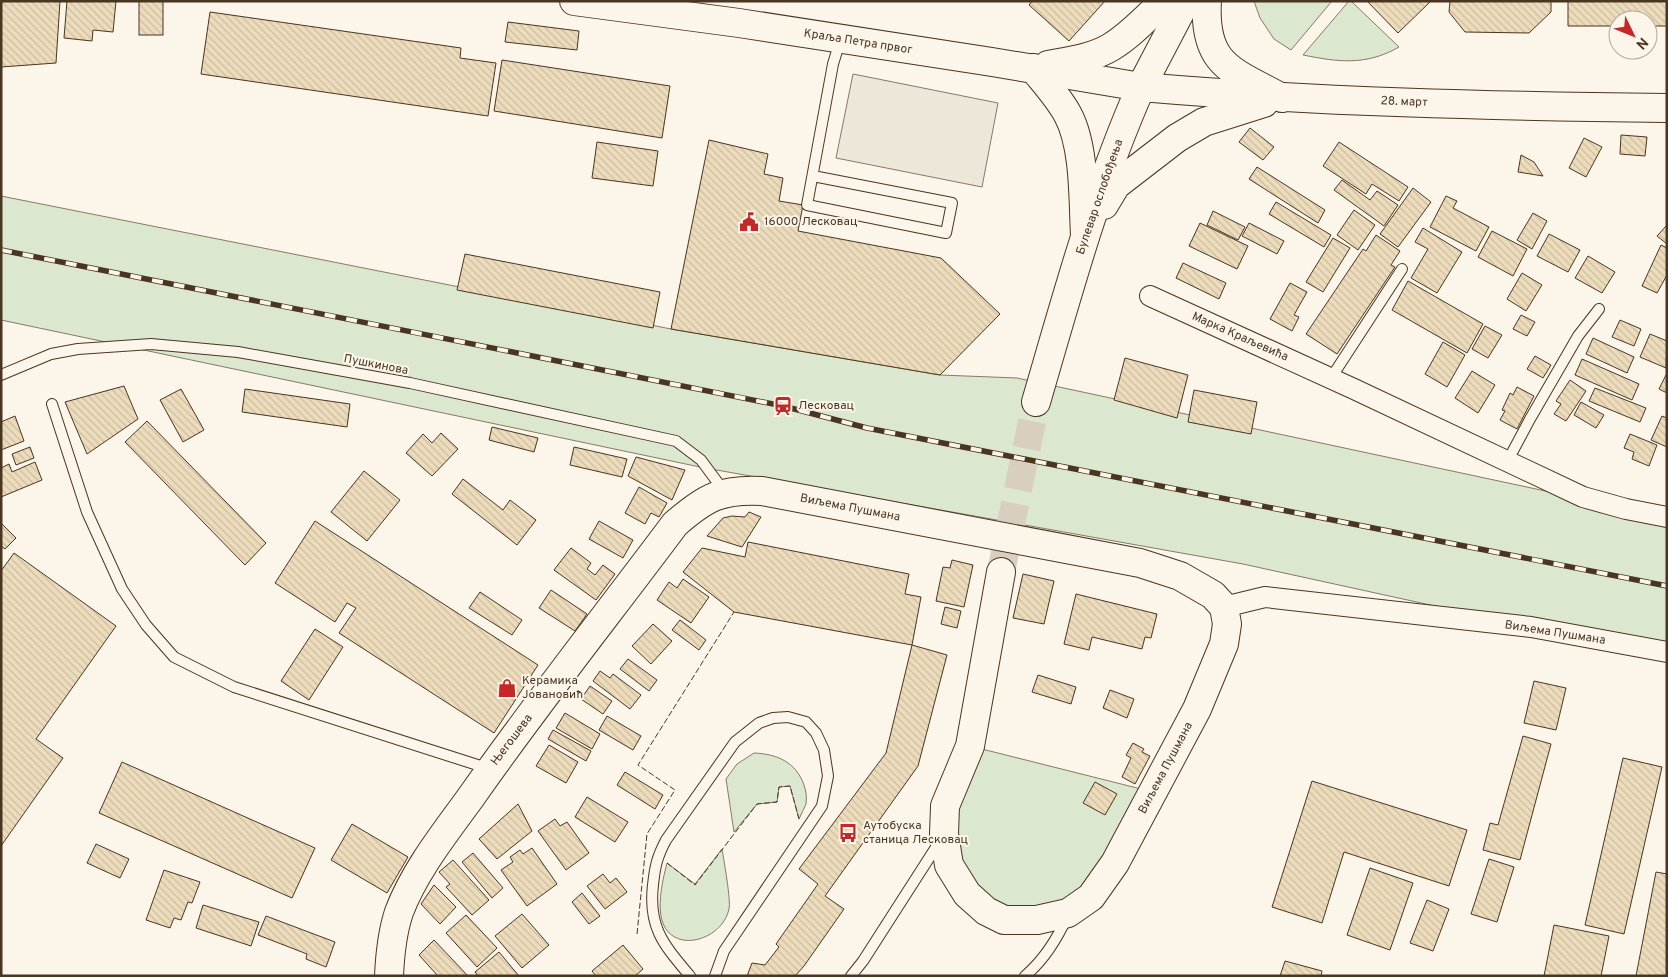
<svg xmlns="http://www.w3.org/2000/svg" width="1668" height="977" font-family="Overpass,sans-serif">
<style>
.green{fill:#dce7d0;stroke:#887966}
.parking{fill:#ede7d9;stroke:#887966}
.building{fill:url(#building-back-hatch);stroke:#4a3520}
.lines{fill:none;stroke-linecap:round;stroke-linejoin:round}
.secondary-tunnel{stroke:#d8cfc1;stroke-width:28;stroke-dasharray:28 14;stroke-linecap:butt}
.lane-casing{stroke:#4a3520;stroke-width:12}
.street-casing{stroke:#4a3520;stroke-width:22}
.secondary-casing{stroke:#4a3520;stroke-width:30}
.primary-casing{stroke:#4a3520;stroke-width:30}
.lane{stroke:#fbf6e9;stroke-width:10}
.street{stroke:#fbf6e9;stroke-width:20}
.secondary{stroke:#fbf6e9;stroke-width:28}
.primary{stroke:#fbf6e9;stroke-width:28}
.rail-casing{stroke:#4a3520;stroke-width:5.5}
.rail{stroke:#fbf6e9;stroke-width:4;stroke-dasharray:11;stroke-linecap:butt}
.fence{stroke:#4a3520;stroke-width:1;stroke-dasharray:6 2.5;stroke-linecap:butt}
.labels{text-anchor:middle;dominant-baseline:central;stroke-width:4;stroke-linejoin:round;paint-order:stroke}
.street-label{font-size:12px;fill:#4a3520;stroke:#fbf6e9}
.poi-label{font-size:12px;fill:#4a3520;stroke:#fbf6e9;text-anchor:start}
</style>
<defs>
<pattern id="building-back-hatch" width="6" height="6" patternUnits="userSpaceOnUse" patternTransform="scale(1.25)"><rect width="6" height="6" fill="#ecdcbc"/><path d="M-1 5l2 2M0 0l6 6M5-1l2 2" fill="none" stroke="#ccbda1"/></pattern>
</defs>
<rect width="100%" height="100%" fill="#fbf6e9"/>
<g class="green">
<polygon points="1254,1 1332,1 1291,50 1274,39 1260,18"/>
<path d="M1349,1H1351L1399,47C1366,66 1338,62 1303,55Z"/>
<polygon points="1,196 671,329 940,375 1017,378 1667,517 1667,652 1531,627 1243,564 700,467 1,320"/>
<polygon points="970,746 1153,792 1068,913 986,911 944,834"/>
<path d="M754,753C777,754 796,762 804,785C806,791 807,797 806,804C804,809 801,814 799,819L790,786L779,787L777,802L757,804L734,832L726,779L737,764Z"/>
<path d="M722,849C724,861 731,900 729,909C722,942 668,956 661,916C658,901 663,878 667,863L695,884Z"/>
</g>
<polygon class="parking" points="853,74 998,103 982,187 836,158"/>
<g class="building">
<polygon points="1,1 60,1 56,63 1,67"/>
<polygon points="67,1 116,1 113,32 93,30 92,41 64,38"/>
<rect x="139" y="1" width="24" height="34"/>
<polygon points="1032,1 1105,1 1069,41 1029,5"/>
<polygon points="1367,1 1431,1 1398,33"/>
<polygon points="1450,1 1551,1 1551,12 1529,33 1465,32 1449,12"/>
<polygon points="1568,1 1667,1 1667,26 1648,26 1648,20 1618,20 1618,26 1568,26"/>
<polygon points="210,12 461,48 460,58 496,63 488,116 201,74"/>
<polygon points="508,22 579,31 577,50 505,42"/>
<polygon points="502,60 670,86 662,138 494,111"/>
<polygon points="1250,128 1274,147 1263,160 1239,142"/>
<polygon points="1621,135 1647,137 1645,156 1620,154"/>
<polygon points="1584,138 1602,147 1586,177 1569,168"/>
<polygon points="709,140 768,154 764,174 783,178 779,201 803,205 798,231 941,258 1000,314 940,375 671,329"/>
<polygon points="597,142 658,151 653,186 592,178"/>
<polygon points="1339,142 1408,187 1399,201 1372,184 1366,194 1323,166"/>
<polygon points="1521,155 1534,162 1543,176 1518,172"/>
<polygon points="1257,167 1325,210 1318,223 1249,179"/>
<polygon points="1342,180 1370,200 1377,191 1398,205 1384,226 1334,190"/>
<polygon points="1413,188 1431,202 1398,247 1380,234"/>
<polygon points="1446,196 1457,201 1453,208 1489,227 1476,251 1430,227"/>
<polygon points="1276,202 1331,235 1324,247 1269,214"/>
<polygon points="1354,210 1375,225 1358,250 1337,235"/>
<polygon points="1213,211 1245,227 1238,240 1207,225"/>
<polygon points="1533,213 1547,221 1532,249 1517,240"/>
<polygon points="1200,223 1248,246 1237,269 1189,246"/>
<polygon points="1249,223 1284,241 1277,254 1242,236"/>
<polygon points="1667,225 1667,244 1657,236"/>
<polygon points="1423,228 1462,252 1437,293 1411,278 1428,249 1415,242"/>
<polygon points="1492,231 1527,249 1513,276 1478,257"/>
<polygon points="1549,234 1580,250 1568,272 1537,256"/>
<polygon points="1376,235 1400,251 1391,265 1395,267 1337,354 1306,334 1363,249 1366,251"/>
<polygon points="1333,238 1350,248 1323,292 1306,282"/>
<polygon points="1661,245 1667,248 1667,275 1657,293 1642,286"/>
<polygon points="465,254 660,292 653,328 457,290"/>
<polygon points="1588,256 1615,272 1602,293 1575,278"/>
<polygon points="1183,263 1226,283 1219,299 1176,278"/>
<polygon points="1522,273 1542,285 1526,311 1507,299"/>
<polygon points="1408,281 1483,324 1467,353 1392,310"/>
<polygon points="1290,283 1307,292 1294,315 1299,317 1292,331 1270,319"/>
<polygon points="1521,315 1535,322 1527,336 1513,329"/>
<polygon points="1620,320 1641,329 1634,346 1612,337"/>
<polygon points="1485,326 1502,335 1488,358 1472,349"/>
<polygon points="1650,334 1667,341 1666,368 1640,357"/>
<polygon points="1593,338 1634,357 1627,373 1586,354"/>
<polygon points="1443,342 1465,355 1447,387 1425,374"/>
<polygon points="1535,356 1551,365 1543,378 1527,369"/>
<polygon points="1125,358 1188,375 1177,418 1114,400"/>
<polygon points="1582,359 1639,384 1632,400 1575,375"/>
<polygon points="1472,371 1495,385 1478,413 1455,398"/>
<polygon points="1667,373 1667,393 1659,389"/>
<polygon points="1570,380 1586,391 1566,421 1554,414 1561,404 1556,401"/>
<polygon points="124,386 138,419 87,454 65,402"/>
<polygon points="1517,387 1534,396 1517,429 1500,420 1505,411 1502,410 1510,393 1513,395"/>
<polygon points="1595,388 1646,408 1640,422 1589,401"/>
<polygon points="181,389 204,430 183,442 160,400"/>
<polygon points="245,389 350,404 347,427 242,412"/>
<polygon points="1194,390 1257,402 1251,434 1188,422"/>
<polygon points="1581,402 1604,415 1596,428 1574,415"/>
<polygon points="15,416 24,441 1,450 1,422"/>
<polygon points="1662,416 1667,418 1667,447 1651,440"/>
<polygon points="147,421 266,543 245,565 125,442"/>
<polygon points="492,427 538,438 534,452 489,440"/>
<polygon points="441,433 458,449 432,476 406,453 423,434 432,443"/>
<polygon points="1630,434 1657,445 1649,466 1632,459 1634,452 1624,448"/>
<polygon points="30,447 34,458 16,465 12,454"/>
<polygon points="574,447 627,459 622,477 570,465"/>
<polygon points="636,457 685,470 672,500 628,476"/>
<polygon points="35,462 42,480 1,497 1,468 9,464 12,472"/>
<polygon points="364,471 400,500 367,541 331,512"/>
<polygon points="463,479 503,510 510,500 536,520 517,545 452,494"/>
<polygon points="639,487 667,503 659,517 651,513 645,524 625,513"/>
<polygon points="749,512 761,517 742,547 707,536 723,518 732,516 745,517"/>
<polygon points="315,521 538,665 494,733 339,633 356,608 347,603 335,622 275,583"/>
<polygon points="599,521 633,540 623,558 589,539"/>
<polygon points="1,523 16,538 5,549 1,546"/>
<polygon points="748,542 909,574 905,594 921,597 912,645 734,612 683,572 702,548 745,557"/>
<polygon points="571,548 591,563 587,569 595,575 603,565 615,574 596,600 554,570"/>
<polygon points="14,553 116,626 36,739 63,758 1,846 1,571"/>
<polygon points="952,560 973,565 964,607 936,601 943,567 950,568"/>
<polygon points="1023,574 1054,581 1044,624 1013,618"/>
<polygon points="683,579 709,597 691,623 657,600 669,582 677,588"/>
<polygon points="551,590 587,614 575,631 539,608"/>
<polygon points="480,592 522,620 512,635 469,608"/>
<polygon points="1076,594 1157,614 1151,638 1145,637 1142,649 1092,637 1089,650 1064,644"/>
<polygon points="945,607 961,611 957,628 941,624"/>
<polygon points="680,620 706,640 699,650 672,630"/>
<polygon points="653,624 672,641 651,664 632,646"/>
<polygon points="315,629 343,647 309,700 281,681"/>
<polygon points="912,645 947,655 918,766 825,896 844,909 804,966 795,976 747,976 752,963 765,965 779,947 776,944 818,884 799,869 886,753"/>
<polygon points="628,659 657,680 649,691 620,669"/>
<polygon points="600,671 610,678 613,674 641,695 630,709 593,681"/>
<polygon points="1038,675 1076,687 1071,704 1032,692"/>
<polygon points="1534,681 1566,688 1556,730 1524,723"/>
<polygon points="590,686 612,701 603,714 581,699"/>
<polygon points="1110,690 1134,699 1127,718 1103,708"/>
<polygon points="565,713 600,734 592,749 556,728"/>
<polygon points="607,716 641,736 633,750 599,730"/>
<polygon points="553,730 591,751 586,761 548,739"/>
<polygon points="1523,736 1551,744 1520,860 1483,850 1490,823 1498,825"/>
<polygon points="1133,743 1144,749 1142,752 1150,756 1135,784 1122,777 1131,758 1126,755"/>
<polygon points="549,745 578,762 566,783 536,766"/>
<polygon points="1623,758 1662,767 1624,934 1585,925"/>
<polygon points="122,762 315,848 292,898 99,813"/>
<polygon points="625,772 663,795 655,809 617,785"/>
<polygon points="1312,781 1467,830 1449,886 1344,852 1322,923 1272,907"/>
<polygon points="1095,782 1117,794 1105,815 1083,803"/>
<polygon points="587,797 628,822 615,842 575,817"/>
<polygon points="518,804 532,831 497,859 479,839"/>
<polygon points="555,819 560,826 567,822 589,853 566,870 538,831"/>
<polygon points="352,824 408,857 387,893 331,860"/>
<polygon points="96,844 129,859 120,878 87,863"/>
<polygon points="532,848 557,884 527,906 501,870 513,862 510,857 520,850 523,854"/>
<polygon points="473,853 503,888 492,898 462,862"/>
<polygon points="1489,859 1514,867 1497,922 1471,914"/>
<polygon points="453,860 489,900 472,915 446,887 450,884 439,872"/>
<polygon points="1370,868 1413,883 1390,950 1347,935"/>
<polygon points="164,870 200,882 192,903 188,902 181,920 174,918 170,928 146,920"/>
<polygon points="1656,872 1667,874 1667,976 1636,976"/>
<polygon points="603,874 610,883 616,878 627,892 605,909 587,886"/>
<polygon points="434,885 456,907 440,924 421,904"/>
<polygon points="582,893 600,916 589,924 572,902"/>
<polygon points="1427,900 1449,909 1433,951 1410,943"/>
<polygon points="203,905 259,922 251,946 196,928"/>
<polygon points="522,914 549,945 522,968 495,936"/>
<polygon points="466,915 497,948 477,967 446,933"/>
<polygon points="266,916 335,942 326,967 306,959 307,954 258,935"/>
<polygon points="1554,925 1609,936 1601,976 1544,976"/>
<polygon points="434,940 468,976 438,976 419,955"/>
<polygon points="623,945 643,969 635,976 596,976 592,971"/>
<polygon points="499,952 519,976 478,976 475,972"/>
<polygon points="1285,961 1322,971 1321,976 1280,976"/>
</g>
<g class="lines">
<polyline class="secondary-tunnel" points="1001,572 1036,402"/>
<g class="lane-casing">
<g id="lane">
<polyline points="813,176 952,203 946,233 807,205 833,64 840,41"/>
<polyline points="1,375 51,354 78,349 151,344 238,352 410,383 676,441 701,460 724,491"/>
<polyline points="1331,378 1402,269"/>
<polyline points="52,404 87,512 122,589 146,625 174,657 234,687 490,769"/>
<polyline points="1507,462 1530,419 1578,336 1599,309"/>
<path d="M690,976C664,945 648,928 653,885C655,866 657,857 666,840L735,742L759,723L773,718L788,717L806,722L816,733L824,750L828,776L822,806L724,951L715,976"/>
<polyline points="851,976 863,961 940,841"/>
<path d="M1025,976C1044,960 1057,939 1067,917"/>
</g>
</g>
<g class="street-casing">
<g id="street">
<polyline points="1150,296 1354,389 1583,497 1626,509 1667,517"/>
<polyline points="1224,607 1265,597 1531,627 1667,652"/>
</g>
</g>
<g class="secondary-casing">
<g id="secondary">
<polyline points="1104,205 1116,185 1177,138 1204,122 1264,103"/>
<path d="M1036,402C1067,296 1096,188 1141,87C1316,102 1492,106 1667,108"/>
<path d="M389,976C390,954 392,933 399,912C415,870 445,833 471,797C536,704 607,615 675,524C706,497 721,489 762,491L1140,563L1180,576L1213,595L1224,607L1227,624L1224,644L1197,709L1115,863L1091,897L1068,913L1037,920H1004L986,911L967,894L949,865L944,834L945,806L970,746L1001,572"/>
</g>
</g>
<g class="primary-casing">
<g id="primary">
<polyline points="574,1 739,23 992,62 1141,87 1186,1"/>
<path d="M1207,1C1203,66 1233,71 1282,98"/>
<path d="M1048,65C1069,61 1093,58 1111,47C1131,35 1147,17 1164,1"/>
<path d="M1033,68C1045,83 1059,98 1068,115C1085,147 1083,200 1085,236"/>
</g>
</g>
<use href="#lane" class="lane"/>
<use href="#street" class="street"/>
<use href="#secondary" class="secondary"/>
<use href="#primary" class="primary"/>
<g class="rail-casing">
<polyline id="rail" points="1,250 783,406 867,428 1667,586"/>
</g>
<use href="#rail" class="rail"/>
<g class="fence">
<polyline points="667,863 695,885 757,804 777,802 779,787 790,786 799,819"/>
<polyline points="637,934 647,834 675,790 638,765 734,612"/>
</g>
</g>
<defs>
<g id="civic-bare" transform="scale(1.5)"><path d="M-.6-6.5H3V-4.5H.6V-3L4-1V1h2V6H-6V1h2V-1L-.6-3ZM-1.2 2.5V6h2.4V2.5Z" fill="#c62828" stroke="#fbf6e9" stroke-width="2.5" paint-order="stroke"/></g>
<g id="station-bare" transform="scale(1.5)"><path d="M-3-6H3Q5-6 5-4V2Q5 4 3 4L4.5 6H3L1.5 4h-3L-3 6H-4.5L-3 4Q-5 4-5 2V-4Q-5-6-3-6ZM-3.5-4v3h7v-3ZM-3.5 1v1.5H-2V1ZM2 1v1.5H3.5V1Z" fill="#c62828" stroke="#fbf6e9" stroke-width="2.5" paint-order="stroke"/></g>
<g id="shop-bare" transform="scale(1.5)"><path d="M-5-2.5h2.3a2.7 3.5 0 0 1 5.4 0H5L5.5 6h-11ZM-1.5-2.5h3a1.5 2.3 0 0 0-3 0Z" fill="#c62828" stroke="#fbf6e9" stroke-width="2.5" paint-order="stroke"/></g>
<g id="bus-bare" transform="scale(1.5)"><path d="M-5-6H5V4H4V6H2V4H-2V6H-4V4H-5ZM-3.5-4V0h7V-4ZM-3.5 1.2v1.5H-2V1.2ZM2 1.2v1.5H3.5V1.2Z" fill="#c62828" stroke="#fbf6e9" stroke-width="2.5" paint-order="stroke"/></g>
</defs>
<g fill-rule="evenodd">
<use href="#civic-bare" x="749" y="222"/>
<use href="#station-bare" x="783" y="406"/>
<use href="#shop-bare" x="507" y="688"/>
<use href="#bus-bare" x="848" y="833"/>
</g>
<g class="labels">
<g class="street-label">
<text transform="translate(858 42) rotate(9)">Краља Петра првог</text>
<text transform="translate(1404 102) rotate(2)">28. март</text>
<text transform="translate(1100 197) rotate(-71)">Булевар ослобођења</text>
<text transform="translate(1240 337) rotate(24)">Марка Краљевића</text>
<text transform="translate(376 365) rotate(11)">Пушкинова</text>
<text transform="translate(850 508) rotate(11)">Виљема Пушмана</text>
<text transform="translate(1555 633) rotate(9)">Виљема Пушмана</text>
<text transform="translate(512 740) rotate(-53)">Његошева</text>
<text transform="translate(1166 768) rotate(-62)">Виљема Пушмана</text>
</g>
<g class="poi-label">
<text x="764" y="222">16000 Лесковац</text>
<text x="798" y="406">Лесковац</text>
<text x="522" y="681">Керамика<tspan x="522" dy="14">Јовановић</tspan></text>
<text x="863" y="826">Аутобуска<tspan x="863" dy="14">станица Лесковац</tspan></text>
</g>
</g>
<rect width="1668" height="977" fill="none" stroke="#4a3520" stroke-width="5"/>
<g transform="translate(1633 35) rotate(133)"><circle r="24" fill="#fbf6e9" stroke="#b4a999"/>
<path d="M0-4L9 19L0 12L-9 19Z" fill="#c62828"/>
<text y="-8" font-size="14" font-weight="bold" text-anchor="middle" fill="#4a3520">N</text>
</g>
</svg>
